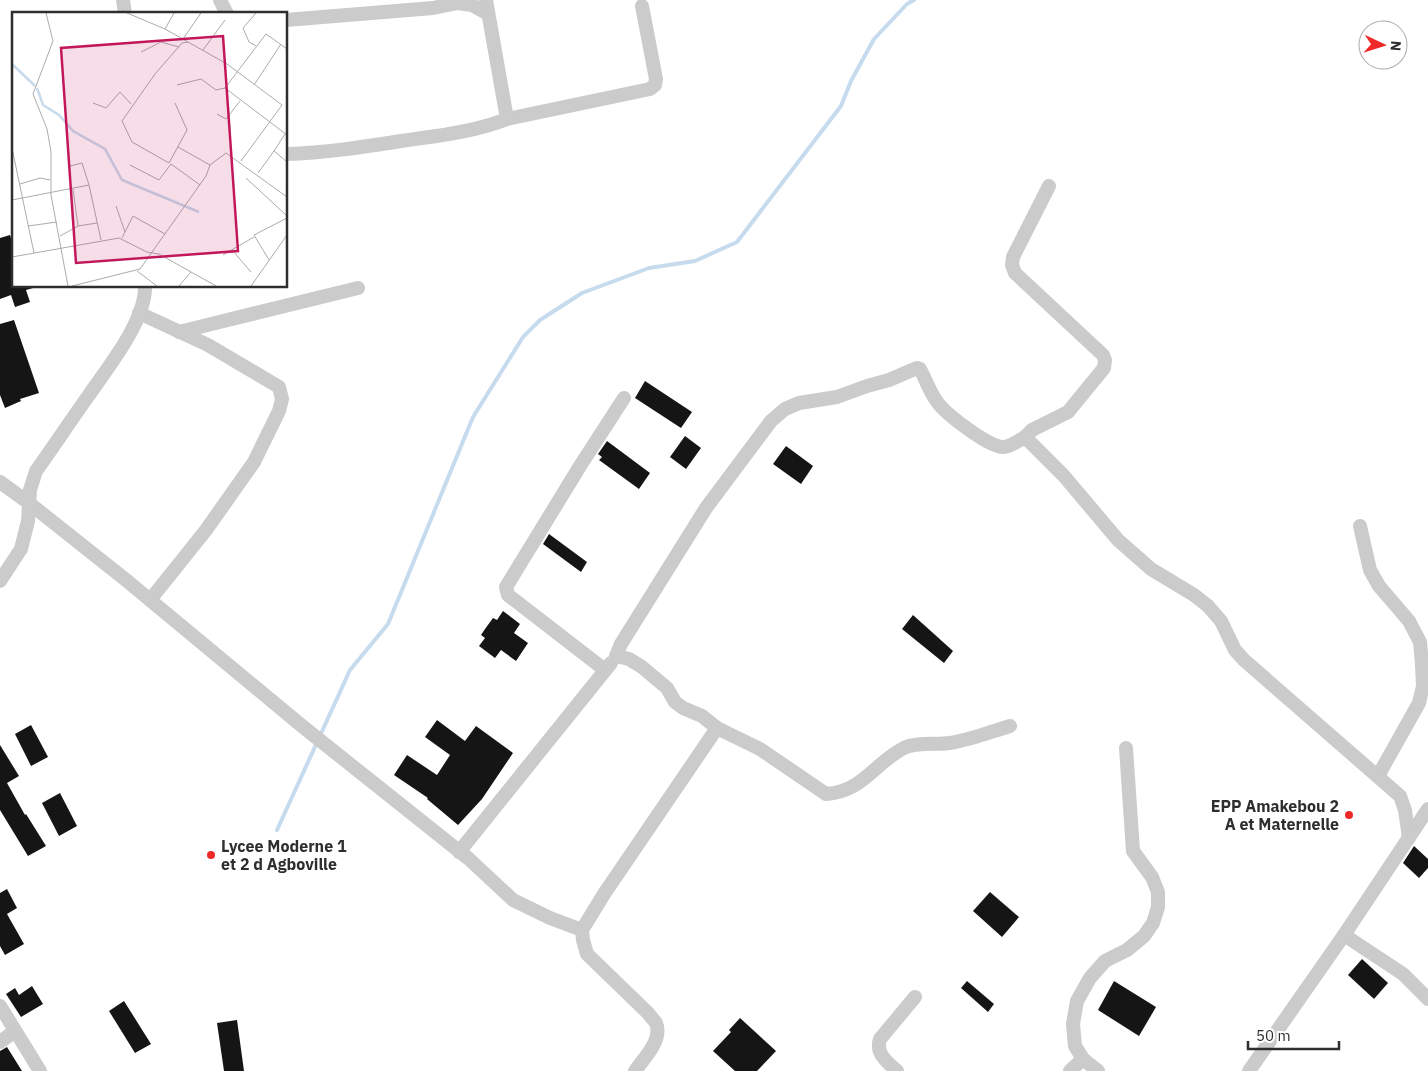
<svg xmlns="http://www.w3.org/2000/svg" width="1428" height="1071" font-family="'IBM Plex Sans',sans-serif">
<style>
.lines{fill:none;stroke-linecap:round;stroke-linejoin:round}
.stream{stroke:#c6dbed;stroke-width:4}
.building{fill:#151515}
.street{stroke:#cbcbcb;stroke-width:14}
.poi-dot{fill:#ee2927;stroke:#fff;stroke-width:2}
.labels{text-anchor:middle;dominant-baseline:central;stroke-width:5;stroke-linejoin:round;paint-order:stroke}
.poi-label{font-size:16px;font-weight:bold;fill:#2e2e2e;stroke:#fff;text-anchor:end}
.inset-river{fill:none;stroke:#c6dbed;stroke-width:2.5}
.inset-road{fill:none;stroke:#ababab;stroke-width:1}
.view{fill:#c2185b;fill-opacity:0.15;stroke:#c2185b;stroke-width:2.5}
.inset-edge{fill:none;stroke:#2e2e2e;stroke-width:2.5}
</style>
<rect width="100%" height="100%" fill="#fff"/>
<g class="lines">
<polyline class="stream" points="277,830 350,670 388,624 473,417 523,337 540,320 582,293 649,268 695,261 737,242 841,106 851,81 874,39 907,4 914,0"/>
</g>
<g class="building">
<polygon points="10,235 14,247 14,286 33,286 33,288 26,290 30,302 15,307 11,295 0,299 0,238"/>
<polygon points="14,320 39,393 20,399 21,401 5,408 0,395 0,324"/>
<polygon points="645,381 692,412 681,428 635,398"/>
<polygon points="685,436 701,448 686,469 670,457"/>
<polygon points="607,441 650,473 639,489 599,460 602,457 598,454"/>
<polygon points="786,446 813,466 801,484 773,464"/>
<polygon points="549,534 587,562 581,572 543,544"/>
<polygon points="503,611 520,624 514,633 528,643 516,661 501,650 495,658 479,646 485,638 481,635 485,629 493,618 497,620"/>
<polygon points="913,615 953,651 944,663 902,629"/>
<polygon points="437,720 465,741 476,726 513,753 482,799 458,825 427,799 428,798 394,775 407,755 437,775 450,755 425,737"/>
<polygon points="31,725 48,757 31,766 15,734"/>
<polygon points="0,745 19,776 7,783 25,815 26,814 46,846 28,856 0,810"/>
<polygon points="60,793 77,826 59,836 42,803"/>
<polygon points="1414,846 1428,859 1428,868 1419,878 1403,863"/>
<polygon points="7,889 17,908 7,914 24,944 5,955 0,946 0,893"/>
<polygon points="990,892 1019,917 1002,937 973,911"/>
<polygon points="1362,959 1388,983 1374,999 1348,975"/>
<polygon points="967,981 994,1004 988,1012 961,988"/>
<polygon points="1114,981 1156,1007 1139,1036 1098,1010"/>
<polygon points="32,986 43,1004 21,1017 6,994 15,988 19,995"/>
<polygon points="124,1001 151,1044 135,1053 109,1011"/>
<polygon points="740,1018 776,1051 757,1071 735,1071 713,1051 731,1032 729,1030"/>
<polygon points="237,1020 244,1071 224,1071 217,1023"/>
<polygon points="7,1047 22,1071 0,1071 0,1051"/>
</g>
<g class="lines">
<g class="street">
<polyline points="123,0 125,14"/>
<polyline points="220,0 227,14"/>
<polyline points="286,20 433,8 458,3 472,5 488,14"/>
<polyline points="507,119 650,89 655,85 656,79 642,6"/>
<path d="M286,154C325,153 363,147 401,141C437,136 474,132 507,119L486,0"/>
<polyline points="139,313 208,345 279,387 282,399 279,411 254,462 206,530 150,600"/>
<polyline points="179,332 358,288"/>
<polyline points="1025,437 1032,430 1068,412 1104,368 1105,360 1103,355 1015,273 1012,265 1013,257 1049,186"/>
<polyline points="0,482 29,503 126,580 302,726 469,859 513,900 550,918 582,930"/>
<polyline points="1360,526 1370,570 1379,586 1409,621 1420,642 1422,664 1423,686 1419,703 1378,776"/>
<path d="M0,581L21,549L28,521L30,490L36,471C54,446 71,420 89,395C108,367 146,321 145,286"/>
<polyline points="605,670 508,595 506,587 580,466 624,398"/>
<path d="M1010,726C990,732 970,740 950,743C937,745 916,742 904,748C874,763 864,791 826,794L760,749L717,728L702,716L683,708L675,702L667,688L642,667L629,659L616,656L621,644L706,508L771,421L785,409L799,403L837,397L867,386L889,380L917,368L920,369C926,380 930,393 938,403C946,414 991,449 1004,447C1012,446 1018,441 1025,437L1064,476L1118,540L1151,569L1194,595L1208,606L1221,621L1235,650L1244,660L1400,796L1405,810L1409,838"/>
<polyline points="459,852 611,663"/>
<polyline points="1344,935 1403,974 1428,999"/>
<polyline points="0,1006 40,1071"/>
<polyline points="0,1042 15,1031"/>
<polyline points="1083,1059 1098,1071"/>
<path d="M635,1071C644,1058 663,1040 656,1023C654,1020 650,1016 648,1013L587,954L583,940L582,930L604,894L717,728"/>
<path d="M897,1071C887,1062 875,1053 880,1039L915,997"/>
<polyline points="1070,1071 1083,1059 1075,1046 1073,1024 1077,1001 1090,978 1105,961 1127,950 1144,936 1153,923 1158,907 1158,892 1152,877 1133,851 1126,748"/>
<polyline points="1249,1071 1344,935 1428,809"/>
</g>
</g>
<g class="poi-dot">
<circle cx="1349" cy="815" r="5"/>
<circle cx="211" cy="855" r="5"/>
</g>
<g class="labels">
<g class="poi-label">
<text x="1339" y="806">EPP Amakebou 2<tspan x="1339" dy="18">A et Maternelle</tspan></text>
<text x="221" y="846" text-anchor="start">Lycee Moderne 1<tspan x="221" dy="18">et 2 d Agboville</tspan></text>
</g>
</g>
<g transform="translate(12 12)">
<rect width="275" height="275" fill="#fff"/>
<path class="inset-river" d="M0,52L23,74M25,76L31,93L47,103L61,119L93,137L110,168L187,200"/>
<path class="inset-road" d="M34,1L41,29L21,82L35,117L39,140V183L56,274M115,1L153,17L215,52L270,93L229,149M153,17L162,1M171,27L189,1M244,34L237,30L231,16L244,1M191,38L213,8M129,40L149,30L167,35M165,73L189,67L204,78L213,76L275,123M242,73L269,32M213,76L254,22L275,37M81,91L94,96L108,80L119,92M163,91L175,118L157,151L120,130L110,109L143,62L170,31L176,30M205,102L214,107L228,89M166,135L198,153L214,141L275,185M0,136L22,241M262,139L273,122M159,152L188,173M118,153L147,168L159,152M58,154L70,151L77,173M246,161L262,139L275,150M234,166L275,204M8,172L28,166L38,168M61,177L66,214M0,188L77,173L89,228M104,194L113,220M16,214L45,210M48,224L66,214L85,211M110,226L121,204L153,222M220,238L239,260M211,243L242,225M0,245L107,226L135,240L147,242L204,274M257,248L242,223L275,206M125,259L145,274M60,274L128,257L194,164L198,153M167,274L179,260M239,274L275,223"/>
<path class="view" d="M211,24L226,239L64,251L49,36Z"/>
<rect width="275" height="275" class="inset-edge"/>
</g>
<g transform="translate(1383 45) rotate(94)"><circle r="24" fill="#ffffff" stroke="#ababab"/>
<path d="M0-4L9 19L0 12L-9 19Z" fill="#ee2927"/>
<text y="-8" font-size="14" font-weight="bold" text-anchor="middle" fill="#2e2e2e">N</text>
</g>
<path d="M1248 1041v8h91v-8" fill="none" stroke="#2e2e2e" stroke-width="2.5"/>
<text x="1256" y="1041" font-size="15" fill="#2e2e2e" stroke="#ffffff" stroke-width="4" paint-order="stroke">50 m</text>
</svg>
